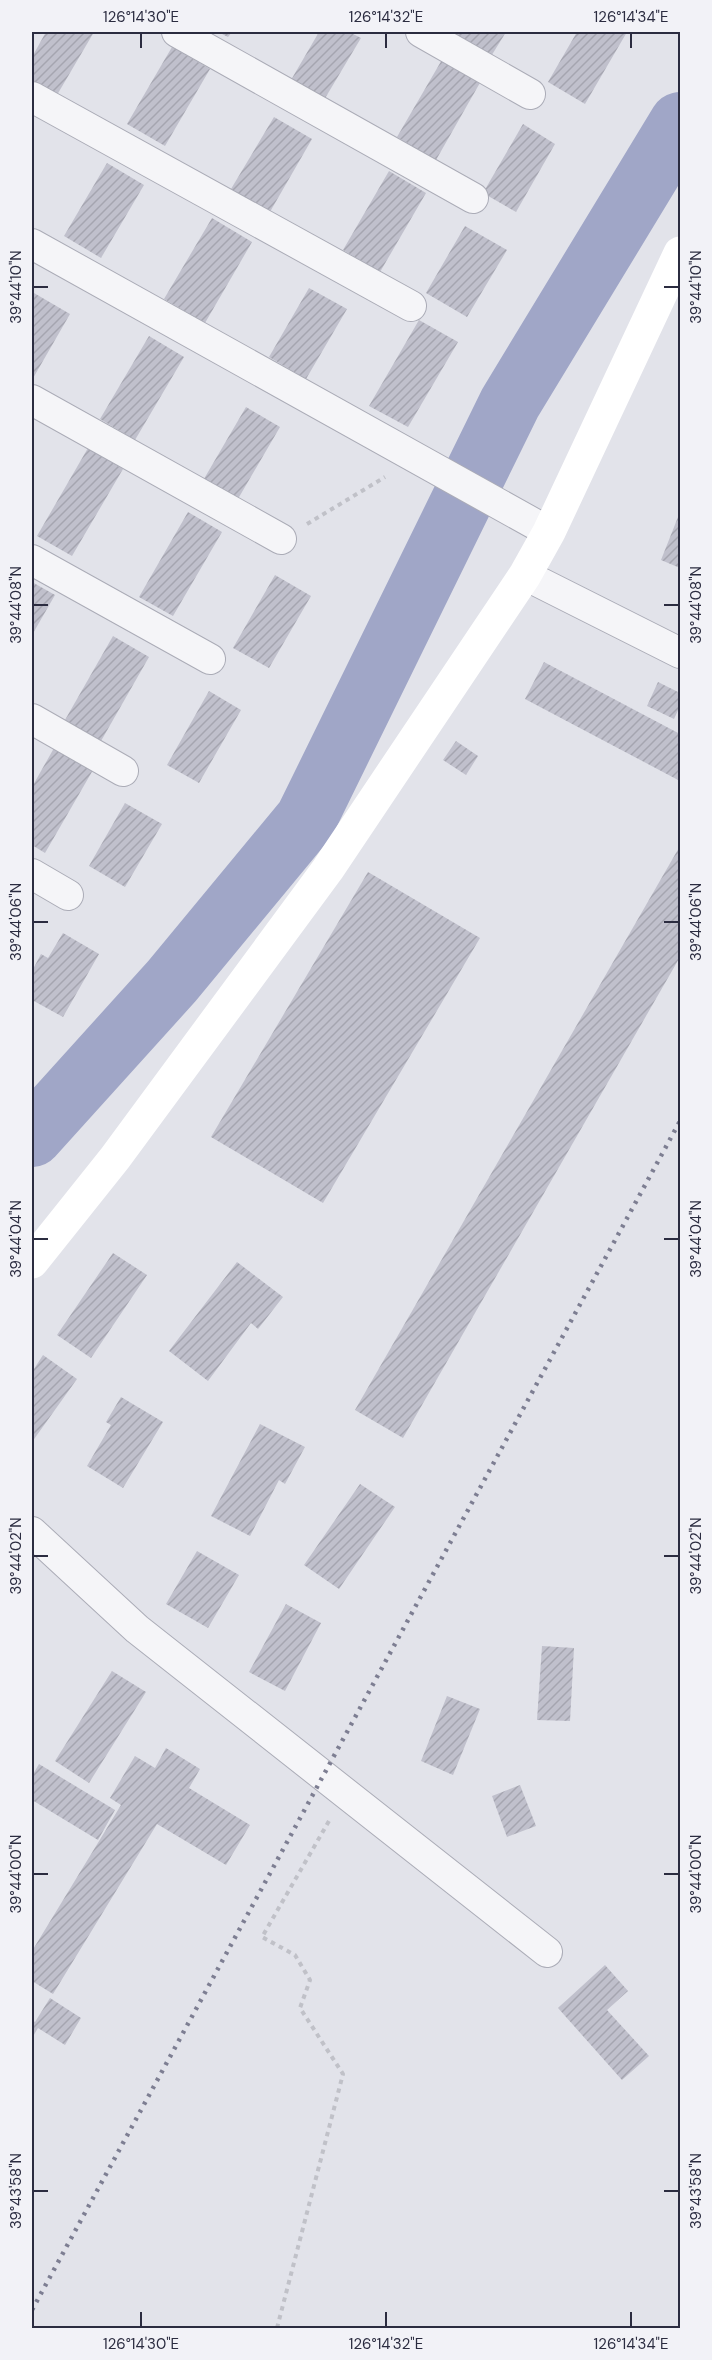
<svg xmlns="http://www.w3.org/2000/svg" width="712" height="2360" font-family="'DM Sans',sans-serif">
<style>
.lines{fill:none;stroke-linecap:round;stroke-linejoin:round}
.river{stroke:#a0a6c7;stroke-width:62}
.building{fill:url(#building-hatch)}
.street-casing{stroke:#abacb7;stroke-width:32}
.path{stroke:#c0c1c8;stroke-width:4;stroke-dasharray:4.5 4.5;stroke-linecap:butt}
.street{stroke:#f5f5f8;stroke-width:30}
.secondary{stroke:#fff;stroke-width:33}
.rail{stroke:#7d7e92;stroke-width:4.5;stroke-dasharray:3 6;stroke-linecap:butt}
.ticks{fill:none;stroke:#2b2c40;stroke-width:2}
.neatline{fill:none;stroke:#2b2c40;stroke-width:2}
.ticks-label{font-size:15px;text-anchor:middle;fill:#2b2c40}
</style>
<defs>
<pattern id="building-hatch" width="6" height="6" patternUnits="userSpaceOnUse" patternTransform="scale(1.5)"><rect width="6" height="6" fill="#c0c0cc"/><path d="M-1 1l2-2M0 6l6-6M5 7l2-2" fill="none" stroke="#a5a5b0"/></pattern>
</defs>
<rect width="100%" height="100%" fill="#e2e3ea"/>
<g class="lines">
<polyline class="river" points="32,1136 172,981 306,819 510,403 680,123"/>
</g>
<g class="building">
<polygon points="46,32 94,32 57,95 32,80 32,57"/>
<polygon points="218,32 232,32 228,37"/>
<polygon points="319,32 349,32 361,38 324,100 291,80"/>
<polygon points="456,32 506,32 490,58 453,37"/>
<polygon points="577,32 627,32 585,104 548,82"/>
<polygon points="172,47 210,69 165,146 127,124"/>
<polygon points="443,58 481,81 436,160 397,137"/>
<polygon points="274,117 312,139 267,217 228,194"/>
<polygon points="523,124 555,144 516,212 483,193"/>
<polygon points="107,163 144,185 101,258 64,236"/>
<polygon points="389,171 426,193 380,272 343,250"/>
<polygon points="212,218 252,242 205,323 164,299"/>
<polygon points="465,226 507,250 467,317 426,293"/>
<polygon points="309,288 347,309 306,379 269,357"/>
<polygon points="34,293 70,314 32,380 32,297"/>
<polygon points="419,320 458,342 408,427 369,406"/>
<polygon points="149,336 184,357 135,440 100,419"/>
<polygon points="246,407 280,427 235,504 201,484"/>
<polygon points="88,448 123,469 72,556 37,536"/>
<polygon points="188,512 222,532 173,616 139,597"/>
<polygon points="680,512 680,568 661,560"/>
<polygon points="275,575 311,596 269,668 233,648"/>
<polygon points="32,582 55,595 32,635"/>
<polygon points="113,636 149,657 101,741 65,720"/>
<polygon points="544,662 680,734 680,781 525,699"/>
<polygon points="658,682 680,693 680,706 674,719 647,706"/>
<polygon points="209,691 241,710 199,783 167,765"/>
<polygon points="456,741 478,756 466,775 443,760"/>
<polygon points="54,748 93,770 45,853 32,845 32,787"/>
<polygon points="125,803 162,824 125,887 89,866"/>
<polygon points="680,846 680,957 403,1438 355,1410"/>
<polygon points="368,872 480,938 323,1203 211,1137"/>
<polygon points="63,933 99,954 63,1017 32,1000 32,971 41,954 48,958"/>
<polygon points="113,1253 147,1275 91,1358 57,1335"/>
<polygon points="237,1262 283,1297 258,1329 251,1323 208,1381 169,1351"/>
<polygon points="43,1355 77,1379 32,1442 32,1372"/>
<polygon points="121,1397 163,1422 123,1488 87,1466 111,1425 106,1422"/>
<polygon points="260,1424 305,1447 285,1484 279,1480 250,1536 211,1516"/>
<polygon points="360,1484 395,1507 339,1589 304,1565"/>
<polygon points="197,1551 239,1575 208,1628 166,1604"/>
<polygon points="286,1604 321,1623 285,1691 249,1672"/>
<polygon points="542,1646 574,1648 570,1721 537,1720"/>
<polygon points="112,1671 146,1692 89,1783 55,1761"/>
<polygon points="447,1696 480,1709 453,1775 421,1761"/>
<polygon points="166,1748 200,1769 189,1788 250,1825 226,1865 157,1824 53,1994 32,1981 32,1951 121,1805 110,1798 135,1756 155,1768"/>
<polygon points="39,1764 115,1810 98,1840 32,1800 32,1776"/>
<polygon points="520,1785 536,1826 507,1837 492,1796"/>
<polygon points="605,1965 628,1991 607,2010 649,2056 622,2080 558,2008"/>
<polygon points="50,1998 81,2018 65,2045 38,2028 32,2038 32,2020 35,2022"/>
</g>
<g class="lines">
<g class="street-casing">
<g id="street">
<polyline points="177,32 473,198"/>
<polyline points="421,32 530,94"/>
<polyline points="32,97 411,306"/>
<polyline points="32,244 549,532"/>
<polyline points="32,400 281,539"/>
<polyline points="32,560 210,659"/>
<polyline points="525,575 680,653"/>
<polyline points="32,719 123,771"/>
<polyline points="32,874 68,895"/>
<polyline points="32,1532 137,1629 547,1952"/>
</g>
</g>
<g class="path">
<polyline points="307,524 385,477"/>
<polyline points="277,2328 343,2074 300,2008 310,1980 295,1955 262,1937 329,1821"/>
</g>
<use href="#street" class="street"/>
<polyline class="secondary" points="32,1262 115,1158 328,869 525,575 549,532 680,253"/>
<polyline class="rail" points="32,2310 680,1121"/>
</g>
<path class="ticks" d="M141,33V48M386,33V48M631,33V48M33,287H48M664,287H679M33,605H48M664,605H679M33,922H48M664,922H679M33,1239H48M664,1239H679M33,1556H48M664,1556H679M33,1874H48M664,1874H679M33,2191H48M664,2191H679M141,2312V2327M386,2312V2327M631,2312V2327"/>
<rect width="712" height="2360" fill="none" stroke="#f2f2f7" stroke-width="66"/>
<rect x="33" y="33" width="646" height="2294" class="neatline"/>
<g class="ticks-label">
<text x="141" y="22">126°14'30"E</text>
<text x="386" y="22">126°14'32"E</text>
<text x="631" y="22">126°14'34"E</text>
<text transform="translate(16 287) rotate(-90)" y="5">39°44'10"N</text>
<text transform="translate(696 287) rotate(-90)" y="5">39°44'10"N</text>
<text transform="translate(16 605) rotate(-90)" y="5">39°44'08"N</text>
<text transform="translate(696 605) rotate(-90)" y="5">39°44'08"N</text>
<text transform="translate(16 922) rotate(-90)" y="5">39°44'06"N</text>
<text transform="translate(696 922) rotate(-90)" y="5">39°44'06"N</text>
<text transform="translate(16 1239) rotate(-90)" y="5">39°44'04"N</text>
<text transform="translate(696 1239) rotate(-90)" y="5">39°44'04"N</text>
<text transform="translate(16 1556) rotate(-90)" y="5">39°44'02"N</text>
<text transform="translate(696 1556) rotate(-90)" y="5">39°44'02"N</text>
<text transform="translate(16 1874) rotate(-90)" y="5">39°44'00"N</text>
<text transform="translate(696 1874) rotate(-90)" y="5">39°44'00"N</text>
<text transform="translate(16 2191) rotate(-90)" y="5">39°43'58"N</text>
<text transform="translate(696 2191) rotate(-90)" y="5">39°43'58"N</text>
<text x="141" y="2349">126°14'30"E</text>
<text x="386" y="2349">126°14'32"E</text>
<text x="631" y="2349">126°14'34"E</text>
</g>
</svg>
